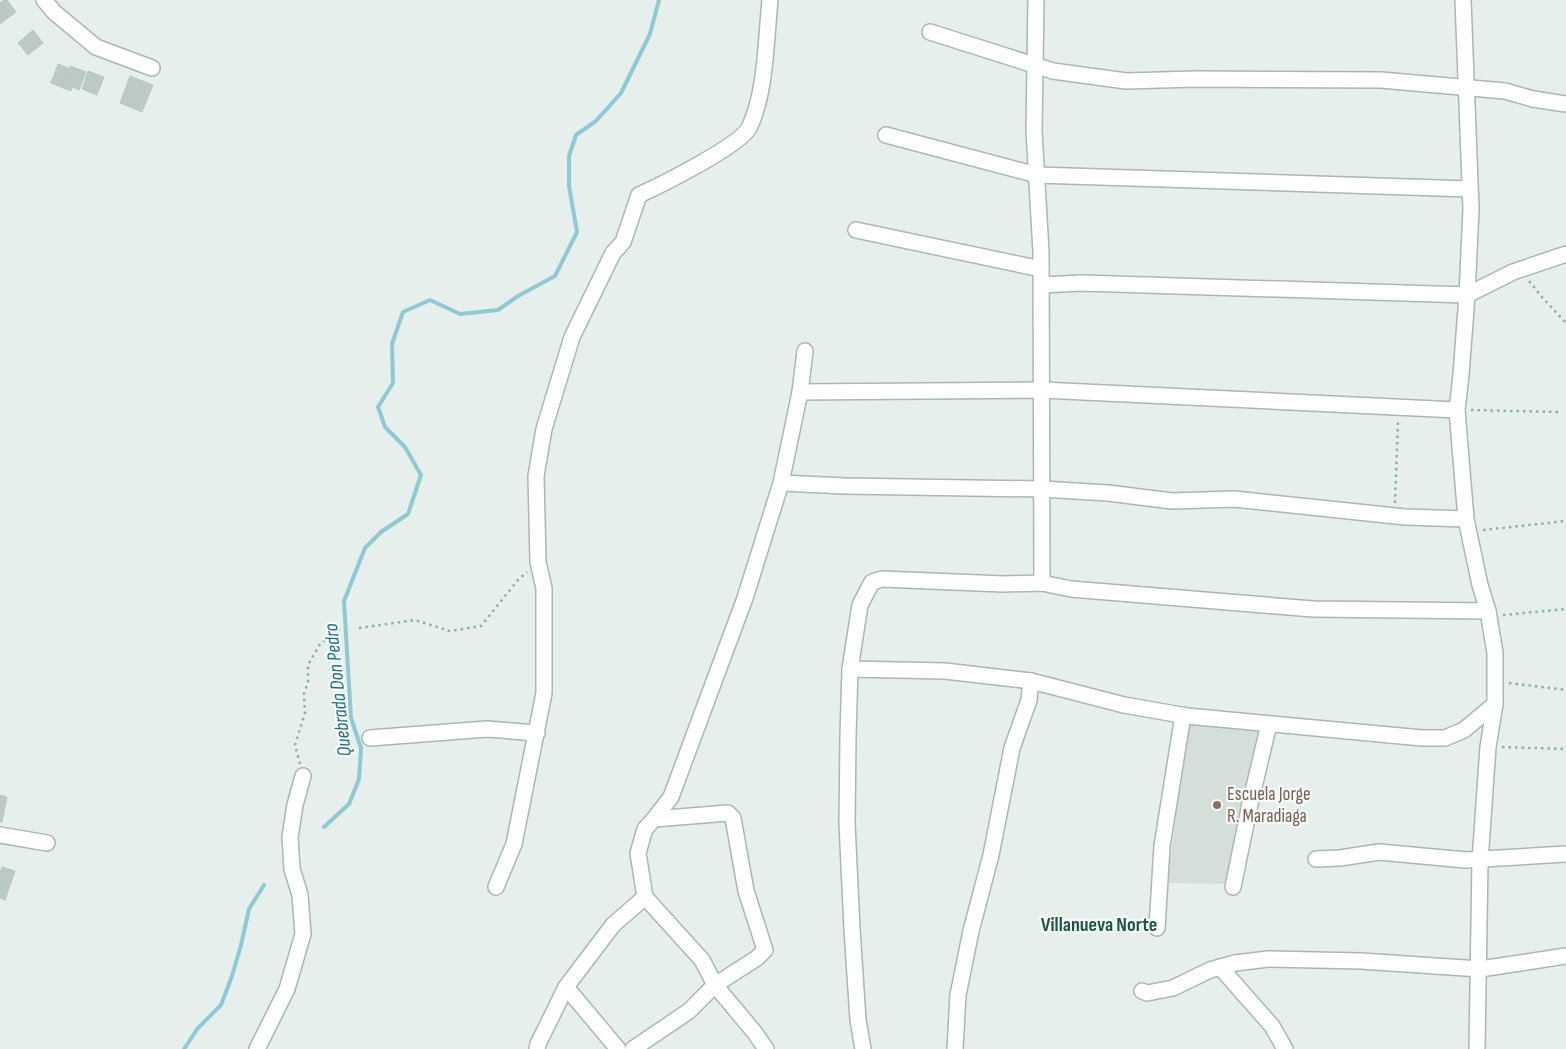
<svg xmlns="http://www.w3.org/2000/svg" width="1566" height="1049" font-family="'Sofia Sans Condensed',sans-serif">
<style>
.built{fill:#d4dfda}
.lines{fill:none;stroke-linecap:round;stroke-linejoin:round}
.stream{stroke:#8ec9d4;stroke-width:4}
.building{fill:#bbcac4;stroke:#b8c9c2}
.minor-casing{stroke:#a8b8b2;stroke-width:18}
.path{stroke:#86b3a5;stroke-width:2.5;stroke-dasharray:2.5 4;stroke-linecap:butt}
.minor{stroke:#fff;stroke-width:15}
.education-dot{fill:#8d6e63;stroke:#f7fbf9;stroke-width:2}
.labels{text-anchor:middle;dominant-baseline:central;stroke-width:4.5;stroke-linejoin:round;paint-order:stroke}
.education-label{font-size:19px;fill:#785e54;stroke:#f7fbf9;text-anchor:start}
.water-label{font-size:20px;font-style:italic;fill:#1c6f80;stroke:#f7fbf9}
.neighbourhood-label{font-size:20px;font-weight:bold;fill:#1f5548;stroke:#f7fbf9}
</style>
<rect width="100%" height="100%" fill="#e6efeb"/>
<polygon class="built" points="1189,719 1270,728 1241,884 1167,883"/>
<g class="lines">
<g class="stream">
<polyline points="324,827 349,804 359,779 361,748 351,718 344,601 365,548 381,532 408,514 421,475 405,447 385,427 378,407 393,383 392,344 403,312 430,300 460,314 498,310 518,296 555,276 577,232 569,186 569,156 576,135 596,121 621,93 650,34 659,0"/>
<polyline points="184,1049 198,1028 221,1005 232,976 241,945 249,909 264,885"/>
</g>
</g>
<g class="building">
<polygon points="4,0 7,0 16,12 0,24 0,3"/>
<polygon points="33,30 43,43 28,55 18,43"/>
<polygon points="58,64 68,68 61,87 51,83"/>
<polygon points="70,66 86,72 79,90 72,87 71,91 61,87"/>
<polygon points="88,71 104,77 97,95 82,89"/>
<polygon points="130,76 153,85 142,112 120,103"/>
<polygon points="0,795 7,797 2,822 0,822"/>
<polygon points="2,867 15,871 5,900 0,898 0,873"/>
</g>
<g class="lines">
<g class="minor-casing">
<g id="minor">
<polyline points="44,0 54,12 96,47 152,68"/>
<polyline points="1036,0 1034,131 1041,252 1042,583"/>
<polyline points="1463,0 1471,209 1467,295 1461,375 1457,410 1466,519 1480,585 1488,611 1495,653 1495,704 1488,747 1480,861 1477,1049"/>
<polyline points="930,32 1053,71 1126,81 1195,79 1381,80 1505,91 1533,99 1566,104"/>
<polyline points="886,135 1037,175 1470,189"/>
<polyline points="856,230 1041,269"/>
<polyline points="1041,285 1082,283 1467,295 1513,272 1566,254"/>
<polyline points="800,392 1042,390 1457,410"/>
<polyline points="781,483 845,486 1042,489 1108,493 1172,501 1234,499 1405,517 1466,519"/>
<polyline points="850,669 945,671 1031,681 1124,705 1187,716 1422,738 1445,738 1464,730 1495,704"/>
<polyline points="370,738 487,729 537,733"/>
<polyline points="0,835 47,843"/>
<polyline points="1316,859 1340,858 1379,852 1466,860 1566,854"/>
<path d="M496,887L514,844L544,693V588L538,562L536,476L544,429L572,337L613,253L623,242L639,195C661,185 739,146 749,128C766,94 766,38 770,0"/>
<polyline points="1233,887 1250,804 1269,724"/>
<polyline points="1157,928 1162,846 1183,715"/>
<polyline points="1220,967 1272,1026 1285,1049"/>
<polyline points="566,987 618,1049"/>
<polyline points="1142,991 1147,993 1173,988 1210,970 1235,963 1268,959 1361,961 1480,969 1566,956"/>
<polyline points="257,1049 287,989 303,934 300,895 292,869 290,837 295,805 303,776"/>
<polyline points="537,1049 538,1044 566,987 613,925 645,897"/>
<polyline points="633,1049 689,1011 715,985 757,958 765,950 746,891 733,818 728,813 654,819"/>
<polyline points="766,1049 755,1033 715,985 702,960 645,897 638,853 645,829 654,819 671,797 745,598 781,483 800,392 805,351"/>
<polyline points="863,1049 858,1020 852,929 847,823 848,736 850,669 860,605 872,582 882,579 1003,584 1042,583 1071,589 1313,609 1488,611"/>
<polyline points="955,1049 958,995 971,931 991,855 1012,748 1029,700 1031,681"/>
</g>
</g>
<g class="path">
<polyline points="1529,281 1541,296 1566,323"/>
<polyline points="1471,410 1559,412"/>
<polyline points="1395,503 1398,421"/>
<polyline points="1483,530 1566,521"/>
<polyline points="1503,615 1566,609"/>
<polyline points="359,628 415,620 450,631 481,626 518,580 527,572"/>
<polyline points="1509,683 1566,690"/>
<polyline points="1502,747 1566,749"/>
<polyline points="300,764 295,745 305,713 304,694 308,682 308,665 320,644 340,629"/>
</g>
<use href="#minor" class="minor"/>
</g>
<circle class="education-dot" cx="1217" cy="805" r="5"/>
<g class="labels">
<g class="education-label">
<text x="1227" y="794">Escuela Jorge<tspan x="1227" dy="22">R. Maradiaga</tspan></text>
</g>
<g class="water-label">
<text transform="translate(338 690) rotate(-96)">Quebrada Don Pedro</text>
</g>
<g class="neighbourhood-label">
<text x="1099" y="925">Villanueva Norte</text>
</g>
</g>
</svg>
